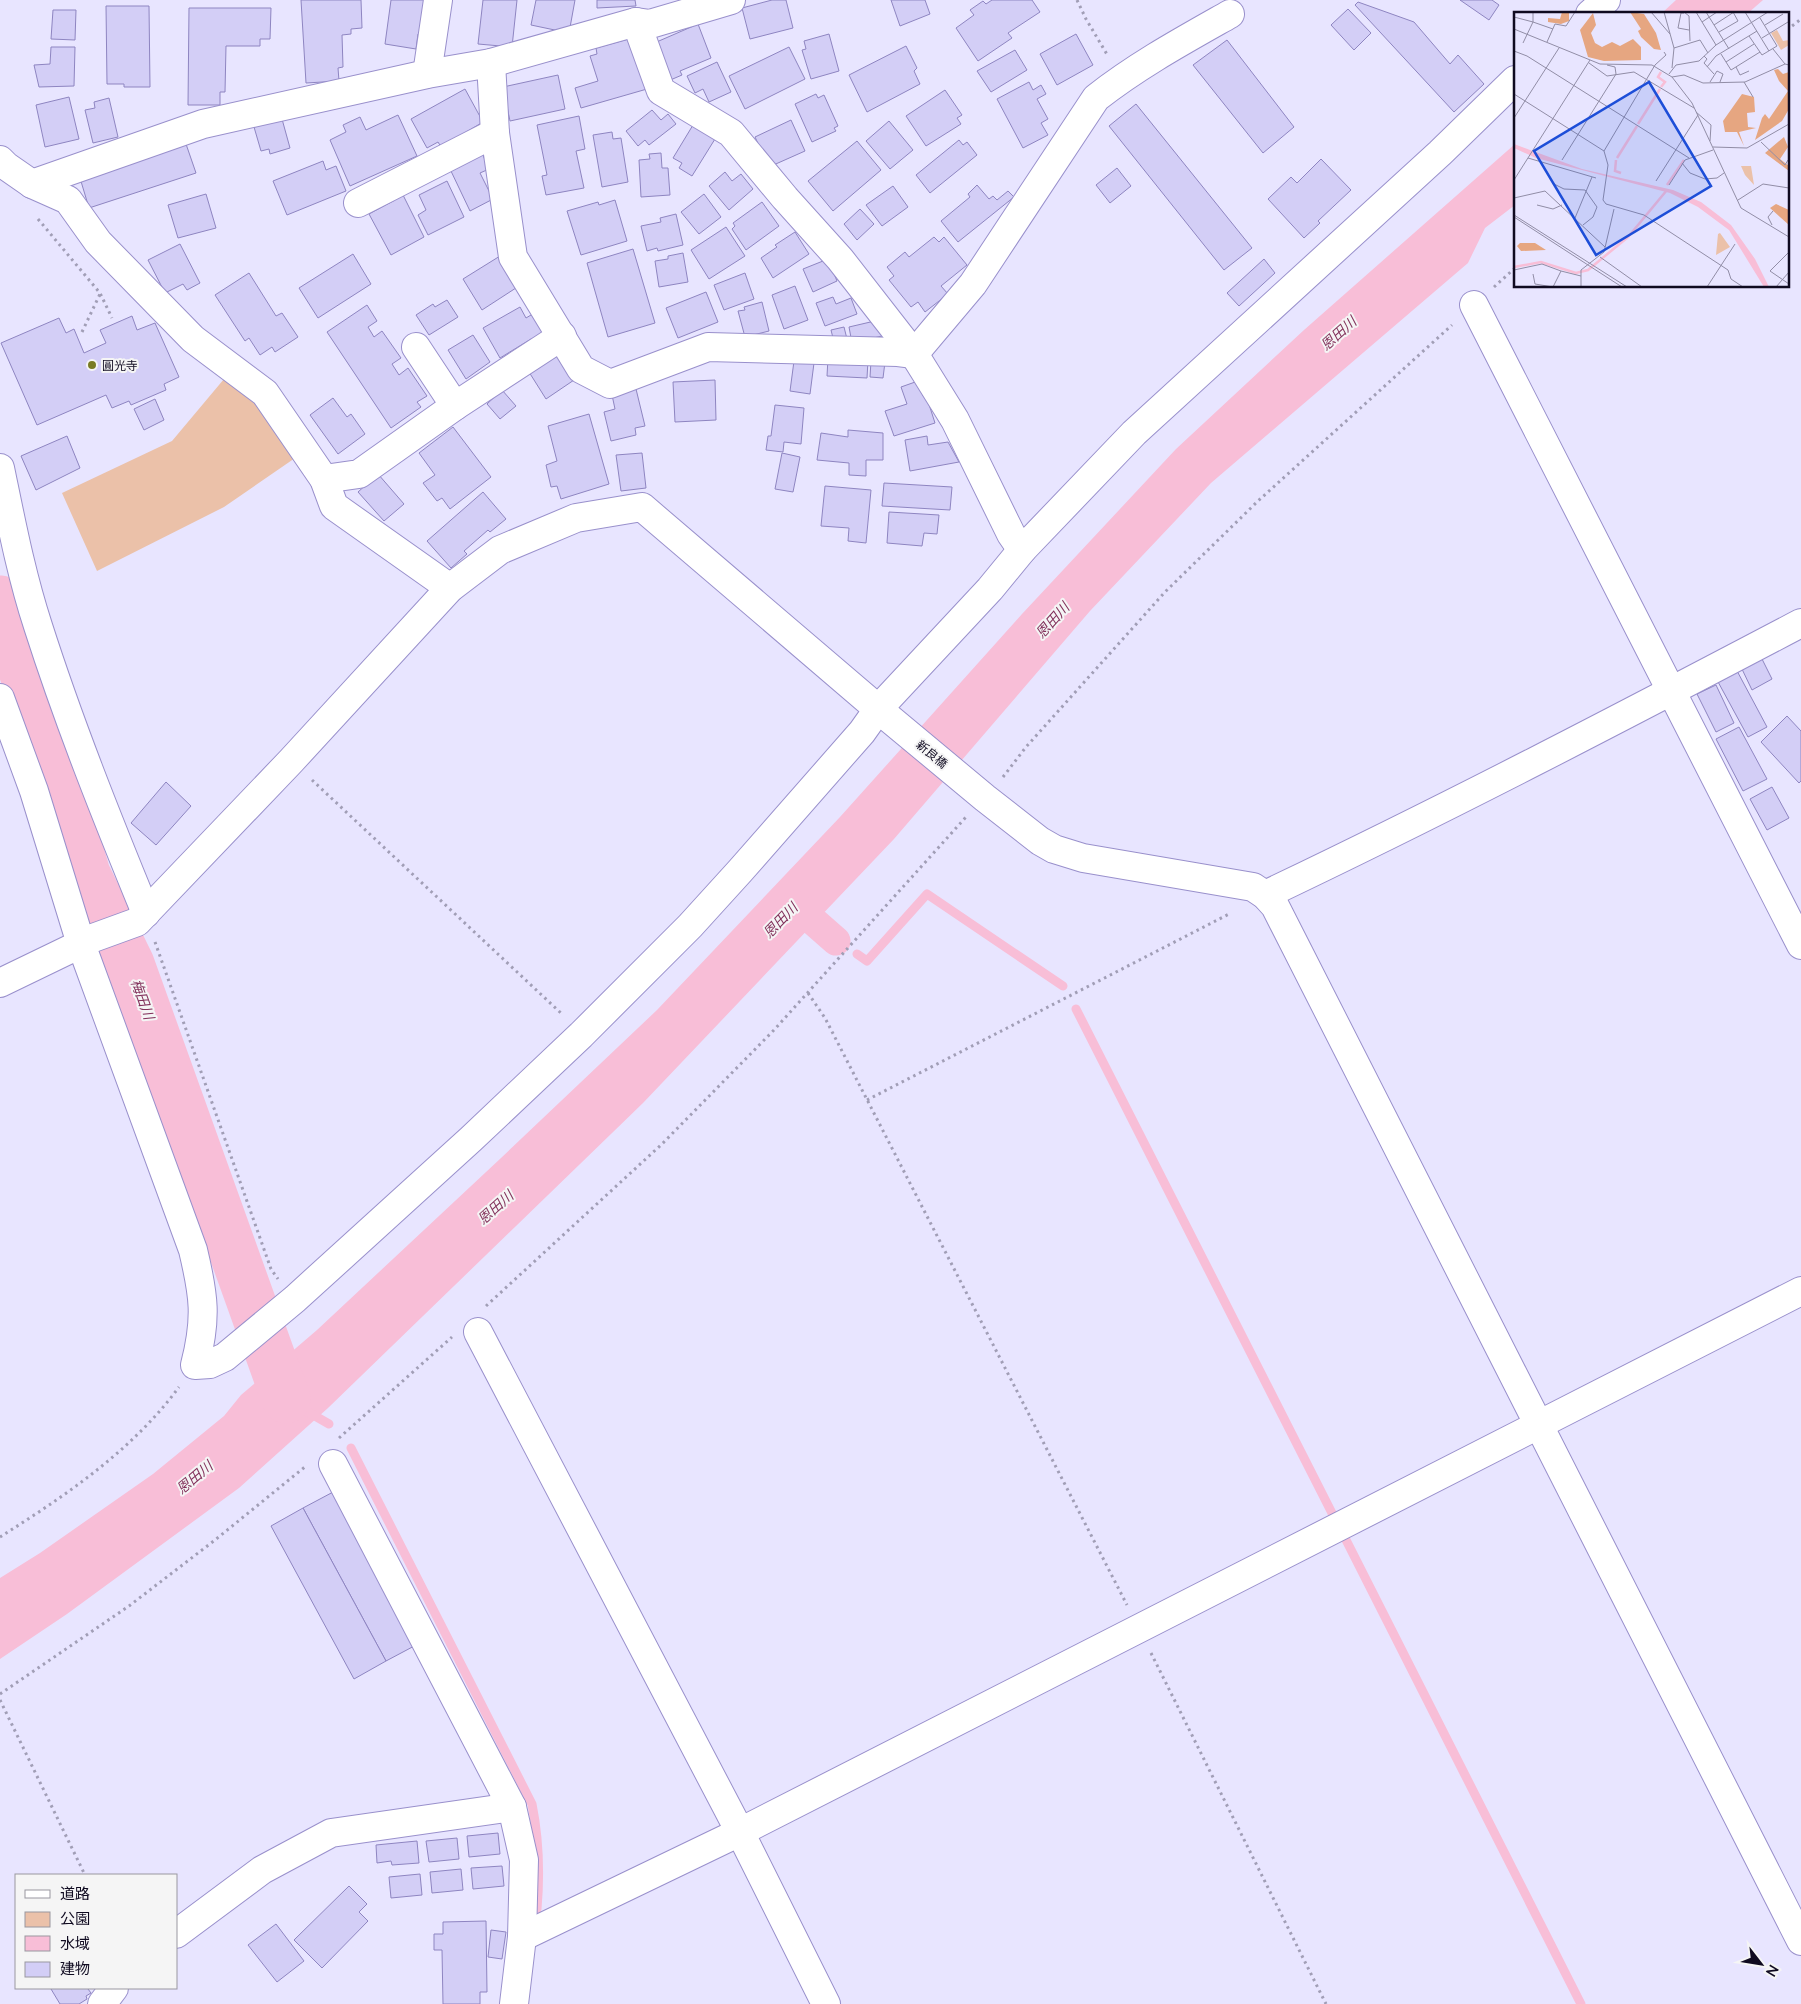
<svg xmlns="http://www.w3.org/2000/svg" width="1801" height="2004" font-family="Lato,'Noto Sans JP',sans-serif">
<style>
.green{fill:#ebc1a9}
.water{fill:#f8bed7}
.lines{fill:none;stroke-linecap:round;stroke-linejoin:round}
.stream{stroke:#f8bed7;stroke-width:9}
.canal{stroke:#f8bed7;stroke-width:29}
.river{stroke:#f8bed7;stroke-width:49}
.building{fill:#d3cef6;stroke:#8e85c1}
.minor-casing{stroke:#9990cc;stroke-width:30}
.path{stroke:#a19eb6;stroke-width:3;stroke-dasharray:2.5 4;stroke-linecap:butt}
.minor{stroke:#fff;stroke-width:28}
.poi-dot{fill:#797b23;stroke:#f5f5f5;stroke-width:2}
.labels{text-anchor:middle;dominant-baseline:central;stroke-width:4;stroke-linejoin:round;paint-order:stroke}
.poi-label{font-size:12px;fill:#0f0a20;stroke:#f5f5f5;text-anchor:start}
.street-label{font-size:12px;fill:#0f0a20;stroke:#f5f5f5}
.water-label{font-size:14px;font-style:italic;fill:#82315b;stroke:#f5f5f5}
.inset-river{fill:none;stroke:#f8bed7;stroke-width:2.5}
.inset-road{fill:none;stroke:#918da6;stroke-width:1}
.view{fill:#1d4ed8;fill-opacity:0.15;stroke:#1d4ed8;stroke-width:2.5}
.inset-edge{fill:none;stroke:#0f0a20;stroke-width:2.5}
</style>
<rect width="100%" height="100%" fill="#e8e5ff"/>
<polygon class="green" points="224,379 251,398 298,456 224,507 97,571 62,493 172,441"/>
<g class="water">
<polygon points="1676,0 1763,0 1747,14 1661,14"/>
<polygon points="1515,144 1515,205 1485,228 1468,263 1211,483 1090,611 894,839 643,1103 328,1408 239,1488 67,1614 0,1659 0,1578 40,1553 153,1474 224,1416 241,1395 317,1330 501,1158 657,1010 840,817 1022,614 1176,449 1304,330"/>
</g>
<g class="lines">
<g class="stream">
<polyline points="857,954 867,961 927,894 1063,986"/>
<polyline points="1076,1009 1335,1519"/>
<polyline points="308,1412 329,1424"/>
<path d="M351,1448L532,1804C539,1839 540,1874 537,1909"/>
<polyline points="1343,1534 1581,2004"/>
</g>
<polyline class="canal" points="795,905 836,941"/>
<polyline class="river" points="0,600 60,785 86,874 130,964 286,1399"/>
</g>
<g class="building">
<polygon points="301,0 361,0 362,28 351,29 351,34 342,35 343,67 338,68 339,81 306,83"/>
<polygon points="391,0 428,0 424,35 418,34 416,49 385,44"/>
<polygon points="483,0 517,0 512,47 478,44"/>
<polygon points="536,0 575,0 569,33 531,25"/>
<polygon points="597,0 635,0 636,6 597,8"/>
<polygon points="772,0 786,0 793,28 750,39 742,8"/>
<polygon points="891,0 925,0 930,14 900,26"/>
<polygon points="992,0 1032,0 1040,12 1008,33 1012,38 978,61 956,28 974,15 970,10 983,1 986,4"/>
<polygon points="1460,0 1492,0 1499,5 1489,20"/>
<polygon points="1358,2 1414,22 1450,64 1458,55 1484,84 1454,112 1355,5"/>
<polygon points="106,6 149,6 150,87 124,87 124,84 107,84"/>
<polygon points="189,8 271,8 270,39 260,39 260,46 226,46 225,92 220,92 220,105 188,105"/>
<polygon points="1348,9 1371,33 1354,50 1331,25"/>
<polygon points="53,10 76,10 75,40 51,39"/>
<polygon points="698,24 711,58 680,71 682,75 668,81 652,44"/>
<polygon points="829,34 839,71 811,79 802,50 806,49 804,41"/>
<polygon points="1076,34 1093,65 1057,85 1040,54"/>
<polygon points="632,38 647,89 581,108 575,88 598,81 590,56 597,54 596,48"/>
<polygon points="1227,40 1294,127 1263,153 1193,65"/>
<polygon points="906,46 917,68 914,71 920,84 867,112 849,75"/>
<polygon points="51,47 75,47 74,86 39,87 34,65 50,64"/>
<polygon points="789,47 805,79 745,109 729,76"/>
<polygon points="1015,50 1027,70 991,92 977,71"/>
<polygon points="717,62 731,92 709,102 703,89 695,93 687,76"/>
<polygon points="558,75 565,109 510,121 503,87"/>
<polygon points="1029,82 1033,90 1041,85 1046,94 1037,99 1048,119 1041,123 1048,135 1023,148 997,99"/>
<polygon points="465,89 483,122 441,147 438,142 427,148 411,119"/>
<polygon points="945,90 962,115 957,118 961,124 926,146 906,116"/>
<polygon points="816,94 818,98 824,95 838,126 834,128 836,131 812,142 795,104"/>
<polygon points="69,97 79,139 45,147 36,105"/>
<polygon points="109,98 118,137 93,143 85,110 95,108 94,102"/>
<polygon points="1136,104 1252,248 1224,270 1109,126"/>
<polygon points="652,110 661,120 668,114 676,124 649,145 645,140 638,146 626,131"/>
<polygon points="398,115 417,156 350,186 330,140 346,132 343,125 360,117 366,130"/>
<polygon points="579,116 585,149 576,151 584,188 546,195 542,176 547,175 537,125"/>
<polygon points="282,119 290,148 270,154 269,149 261,151 254,127"/>
<polygon points="791,120 805,151 769,167 755,137"/>
<polygon points="889,121 913,150 890,169 866,141"/>
<polygon points="693,125 715,139 692,176 679,168 682,163 673,158"/>
<polygon points="612,132 613,139 621,138 628,182 602,187 593,135"/>
<polygon points="959,140 963,145 967,142 977,155 930,193 916,175"/>
<polygon points="857,141 881,170 833,211 808,181"/>
<polygon points="186,144 196,173 89,208 80,178"/>
<polygon points="482,153 489,169 480,173 493,199 470,211 450,169"/>
<polygon points="661,153 662,168 668,168 670,195 641,197 639,160 650,159 649,154"/>
<polygon points="1321,159 1351,190 1318,221 1320,223 1304,238 1268,199 1291,177 1297,183"/>
<polygon points="323,161 326,170 336,166 346,191 287,215 273,181"/>
<polygon points="1117,168 1131,186 1110,203 1096,185"/>
<polygon points="725,172 732,181 741,174 753,189 729,210 709,186"/>
<polygon points="447,181 464,217 428,235 418,215 426,210 419,195"/>
<polygon points="977,185 989,199 993,196 997,200 1008,191 1014,197 958,242 941,221 970,197 968,194"/>
<polygon points="893,186 908,207 882,226 866,205"/>
<polygon points="402,193 424,237 391,255 369,214 395,200 393,197"/>
<polygon points="206,194 216,228 178,238 168,205"/>
<polygon points="704,194 721,217 699,234 681,212"/>
<polygon points="615,200 627,241 581,255 567,211 598,202 599,205"/>
<polygon points="762,202 779,226 746,250 732,229 735,226 733,223"/>
<polygon points="860,209 874,224 857,240 844,224"/>
<polygon points="676,214 683,245 658,251 657,248 647,251 641,226 661,222 660,218"/>
<polygon points="726,227 745,256 709,279 691,250"/>
<polygon points="795,232 809,254 773,278 761,258 777,247 775,245"/>
<polygon points="934,237 939,242 944,237 967,265 941,286 948,294 925,312 918,302 911,307 889,280 894,276 887,267 905,252 909,257"/>
<polygon points="180,244 200,283 187,290 183,284 165,293 148,260"/>
<polygon points="633,249 655,323 608,337 587,263"/>
<polygon points="683,253 688,282 659,287 655,261 668,259 668,256"/>
<polygon points="353,254 371,284 318,318 299,288"/>
<polygon points="500,256 519,286 482,310 463,279"/>
<polygon points="828,259 837,281 813,292 803,269"/>
<polygon points="1264,259 1275,273 1239,306 1227,293"/>
<polygon points="249,273 276,316 282,313 298,337 275,352 272,347 260,355 249,338 245,341 215,295"/>
<polygon points="745,273 754,299 724,310 714,285"/>
<polygon points="795,286 808,320 784,329 772,295"/>
<polygon points="706,292 718,322 678,338 666,308"/>
<polygon points="833,297 836,304 851,298 857,314 825,326 816,303"/>
<polygon points="447,300 458,317 429,335 416,315 433,304 435,307"/>
<polygon points="762,302 769,331 745,337 738,311 745,310 744,307"/>
<polygon points="367,305 377,321 368,327 374,337 382,331 401,358 392,364 399,375 408,368 427,396 417,402 421,407 391,428 327,332"/>
<polygon points="520,307 526,318 536,312 546,337 534,344 531,339 500,358 483,328"/>
<polygon points="132,316 137,330 155,323 179,377 164,384 166,390 131,405 129,401 112,408 106,395 37,425 1,343 59,318 66,333 74,329 84,353 106,343 100,330"/>
<polygon points="879,320 882,336 852,343 849,327"/>
<polygon points="844,327 847,339 834,342 831,330"/>
<polygon points="473,335 490,362 466,379 448,350"/>
<polygon points="556,354 567,371 577,378 546,399 529,372"/>
<polygon points="828,358 868,360 867,378 827,376"/>
<polygon points="794,361 814,363 810,394 790,391"/>
<polygon points="871,361 885,362 883,378 870,377"/>
<polygon points="715,380 716,420 675,422 673,382"/>
<polygon points="918,381 923,396 926,395 935,423 894,436 885,411 907,404 901,387"/>
<polygon points="636,389 645,426 635,428 636,435 611,441 604,412 615,409 612,395"/>
<polygon points="502,390 516,406 500,419 487,404"/>
<polygon points="333,398 347,417 351,414 365,434 338,454 310,415"/>
<polygon points="155,399 164,420 144,430 134,409"/>
<polygon points="775,405 804,408 801,444 784,442 783,452 766,450 768,436 771,436"/>
<polygon points="589,414 609,484 561,499 557,486 551,487 546,465 557,461 548,426"/>
<polygon points="453,427 491,477 450,509 442,498 437,501 423,483 435,475 419,453"/>
<polygon points="848,430 883,433 883,460 866,460 866,476 849,475 849,463 817,460 821,433 848,437"/>
<polygon points="67,436 80,468 36,490 21,456"/>
<polygon points="927,436 928,445 948,442 959,462 910,471 905,440"/>
<polygon points="642,453 646,488 621,491 616,455"/>
<polygon points="782,453 800,457 793,492 775,489"/>
<polygon points="378,474 404,504 384,521 358,492"/>
<polygon points="884,483 952,487 950,510 882,506"/>
<polygon points="825,486 871,490 866,543 848,541 849,528 821,526"/>
<polygon points="483,492 506,519 490,532 488,530 464,551 467,554 451,568 427,541"/>
<polygon points="889,512 939,515 937,534 924,533 922,546 887,543"/>
<polygon points="1761,657 1772,679 1752,690 1741,667"/>
<polygon points="1736,669 1767,727 1748,737 1717,680"/>
<polygon points="1716,685 1734,723 1716,732 1697,694"/>
<polygon points="1787,716 1801,731 1801,781 1799,783 1761,742"/>
<polygon points="1739,727 1767,779 1743,791 1716,739"/>
<polygon points="166,782 191,806 156,845 131,823"/>
<polygon points="1772,787 1789,818 1767,830 1750,799"/>
<polygon points="335,1491 418,1644 386,1661 303,1508"/>
<polygon points="303,1508 386,1661 354,1679 271,1526"/>
<polygon points="498,1833 500,1854 469,1857 467,1836"/>
<polygon points="457,1838 459,1859 429,1862 426,1841"/>
<polygon points="417,1841 419,1863 392,1865 391,1861 377,1863 376,1845"/>
<polygon points="502,1866 504,1886 473,1889 471,1868"/>
<polygon points="461,1869 463,1890 432,1893 430,1872"/>
<polygon points="420,1874 422,1895 391,1898 389,1877"/>
<polygon points="349,1886 367,1904 359,1912 368,1921 322,1968 294,1940"/>
<polygon points="486,1921 487,1992 480,1992 480,2004 443,2004 442,1950 434,1950 434,1934 443,1934 443,1922"/>
<polygon points="276,1924 304,1961 277,1982 248,1945"/>
<polygon points="491,1930 506,1932 502,1959 488,1957"/>
<polygon points="53,1988 90,1988 88,1989 91,1993 86,1996 87,1999 79,2004 60,2004 51,1989"/>
</g>
<g class="lines">
<g class="minor-casing">
<g id="minor">
<polyline points="1590,14 1606,0"/>
<polyline points="636,22 661,91 731,133 785,198 840,259 914,354 955,420 1011,534 1022,550"/>
<path d="M491,63L495,133L513,257L581,369L610,384L708,347L898,352L914,354L973,284L1096,98C1138,65 1184,40 1230,14"/>
<polyline points="427,74 438,0"/>
<polyline points="0,160 6,166 32,184 68,200 98,242 193,339 265,393 324,479 334,506 450,588"/>
<polyline points="32,184 203,124 427,74 491,63 636,22 650,24 731,0"/>
<polyline points="358,203 495,133"/>
<polyline points="1474,305 1801,945"/>
<polyline points="416,347 455,406"/>
<path d="M0,468C11,521 21,574 38,626C69,723 107,818 146,913"/>
<polyline points="324,479 359,474 455,406 562,336"/>
<path d="M0,698L34,791L81,944L193,1250C204,1296 207,1318 195,1365L210,1364L225,1357L295,1299L471,1139L581,1035L690,926L740,871L862,732L879,708L990,589L1022,550L1134,433L1440,153L1515,80"/>
<path d="M1265,895C1446,809 1624,716 1801,623"/>
<polyline points="0,983 93,938 137,922 291,761 450,588 500,550 576,518 642,507 884,714 985,798 1040,841 1054,849 1083,858 1253,887 1265,895 1275,906 1801,1941"/>
<polyline points="478,1332 740,1832 826,2004"/>
<polyline points="333,1464 512,1807 524,1860 522,1937 514,2004"/>
<polyline points="176,1934 262,1870 331,1833 512,1807"/>
<polyline points="522,1937 740,1832 1801,1291"/>
<polyline points="102,2004 114,1988"/>
</g>
</g>
<g class="path">
<polyline points="1077,0 1086,19 1108,56"/>
<polyline points="1787,30 1801,19"/>
<polyline points="38,219 100,293 112,318"/>
<polyline points="1494,287 1515,268"/>
<polyline points="82,332 100,294"/>
<polyline points="1003,777 1026,747 1165,592 1258,501 1452,325"/>
<polyline points="312,780 563,1015"/>
<polyline points="155,942 254,1221 271,1269 278,1279"/>
<polyline points="808,993 825,1018 1127,1605"/>
<polyline points="867,1100 1231,913"/>
<polyline points="486,1306 662,1144 774,1030 966,817"/>
<polyline points="339,1438 452,1337"/>
<path d="M0,1537C65,1496 133,1450 179,1387"/>
<polyline points="1151,1653 1326,2004"/>
<polyline points="0,1694 129,1606 215,1540 306,1466"/>
<polyline points="0,1700 85,1875"/>
</g>
<use href="#minor" class="minor"/>
</g>
<circle class="poi-dot" cx="92" cy="365" r="5"/>
<g class="labels">
<g class="poi-label">
<text x="102" y="365">圓光寺</text>
</g>
<g class="street-label">
<text transform="translate(932 754) rotate(40)">新良橋</text>
</g>
<g class="water-label">
<text transform="translate(1338 333) rotate(-42)">恩田川</text>
<text transform="translate(1052 620) rotate(-48)">恩田川</text>
<text transform="translate(780 920) rotate(-46)">恩田川</text>
<text transform="translate(143 999) rotate(70)">梅田川</text>
<text transform="translate(495 1207) rotate(-42)">恩田川</text>
<text transform="translate(194 1477) rotate(-40)">恩田川</text>
</g>
</g>
<g transform="translate(1514 12)">
<rect width="275" height="275" fill="#e8e5ff"/>
<path d="M263,18L269,29L275,28V33L267,38L257,21ZM227,154H237L240,173L231,163ZM206,221L216,235L202,243L204,222Z" fill="#ebc1a9"/>
<path d="M48,0H55V9L47,12L34,10V6L46,7ZM116,0L130,2L142,21L147,38L140,37L127,25L124,19L127,17ZM79,1L82,13L77,21L81,31L88,35L98,30L106,34L119,27L127,35V48L90,49L74,45L66,18ZM264,57L269,62L275,60V97L268,109L241,128L248,106L251,102L255,107L274,79L265,69L260,58ZM228,82L240,85L241,100L233,101L234,115L242,116L225,120L230,134L223,120H211L209,109ZM270,125L274,135L266,147L275,154V159L251,141ZM262,192L275,198V213L256,196ZM6,231H21L32,238L7,239L3,234Z" fill="#e6a681"/>
<path d="M0,132L68,157L159,178L187,190L217,213L241,247L255,275H250L215,218L184,195L156,181L22,146L0,136Z" fill="#f8bed7"/>
<path class="inset-river" d="M147,75L151,70L144,65L147,60M124,112L146,77M103,146L123,114M102,148L101,159L107,161M153,173L170,148M0,255L27,250L62,261L74,258L114,225L153,178"/>
<path class="inset-road" d="M137,0L156,22M150,0L160,36L158,56M170,0L175,4L176,29M182,0L202,33M192,0L215,37M231,0L255,39M170,1H167L164,16L175,18M0,5L19,10V0M188,10L203,0M200,13L220,0M251,13L269,2M0,17L86,52L138,53L158,65L178,91L227,196L275,225M205,20L224,9L219,0M235,24L248,43L263,34L246,6M248,26L274,10M33,30L41,12L52,14L61,0M9,31L19,10L39,17M160,36L186,28L194,41M259,37L271,52L275,53M0,39L13,44L175,146M207,42L217,58L246,40M190,44L193,47L190,51L200,62M212,50L240,32M75,51L93,64L120,60L180,96M193,55L202,44L243,19M222,55L226,63L235,59M155,62L162,53L185,49L202,33L254,0M158,65L170,63L189,71L231,70L271,52M196,70L203,59L209,62L206,70M230,70L239,85M0,82L90,139L94,153L89,188L92,192L130,203L214,258L217,267L229,275M182,100L197,113L196,129M0,106L45,36M247,130L271,153L274,148M199,135L233,136L275,112M90,139L141,53L152,43L150,40M14,146L82,166M48,148L102,62L101,55L93,53M168,151L176,161L191,167L203,166L210,161M0,168L76,48M142,169L184,103M40,172L50,177L71,178L83,195L79,205L69,213M155,173L171,148L199,138M0,186L31,179L91,235M224,188L249,172L275,176M23,193L39,197L48,193M0,203L113,275M0,205L108,275M61,206L78,165M258,213L254,205L259,199M275,240L256,259L275,272M86,245L128,275M0,258L28,252L47,259M19,262L21,272L39,275M39,275L47,259L67,264M67,275V258L90,240L100,197M193,275L221,232M262,275L275,260"/>
<path class="view" d="M135,70L197,174L82,243L20,139Z"/>
<rect width="275" height="275" class="inset-edge"/>
</g>
<rect x="15" y="1874" width="162" height="115" fill="#f5f5f5" stroke="#9997a0"/>
<rect x="25" y="1890" width="25" height="8" fill="#ffffff" stroke="#9997a0"/>
<text x="60" y="1899" font-size="15" fill="#0f0a20">道路</text>
<rect x="25" y="1912" width="25" height="15" fill="#ebc1a9" stroke="#9997a0"/>
<text x="60" y="1924" font-size="15" fill="#0f0a20">公園</text>
<rect x="25" y="1936" width="25" height="15" fill="#f8bed7" stroke="#9997a0"/>
<text x="60" y="1949" font-size="15" fill="#0f0a20">水域</text>
<rect x="25" y="1962" width="25" height="15" fill="#d3cef6" stroke="#9997a0"/>
<text x="60" y="1974" font-size="15" fill="#0f0a20">建物</text>
<g transform="translate(1761 1964) rotate(121)" stroke="#f5f5f5" stroke-width="4" paint-order="stroke">
<path d="M0-4L9 19L0 12L-9 19Z" fill="#0f0a20"/>
<text y="-8" font-size="14" font-weight="bold" text-anchor="middle" fill="#0f0a20">N</text>
</g>
</svg>
